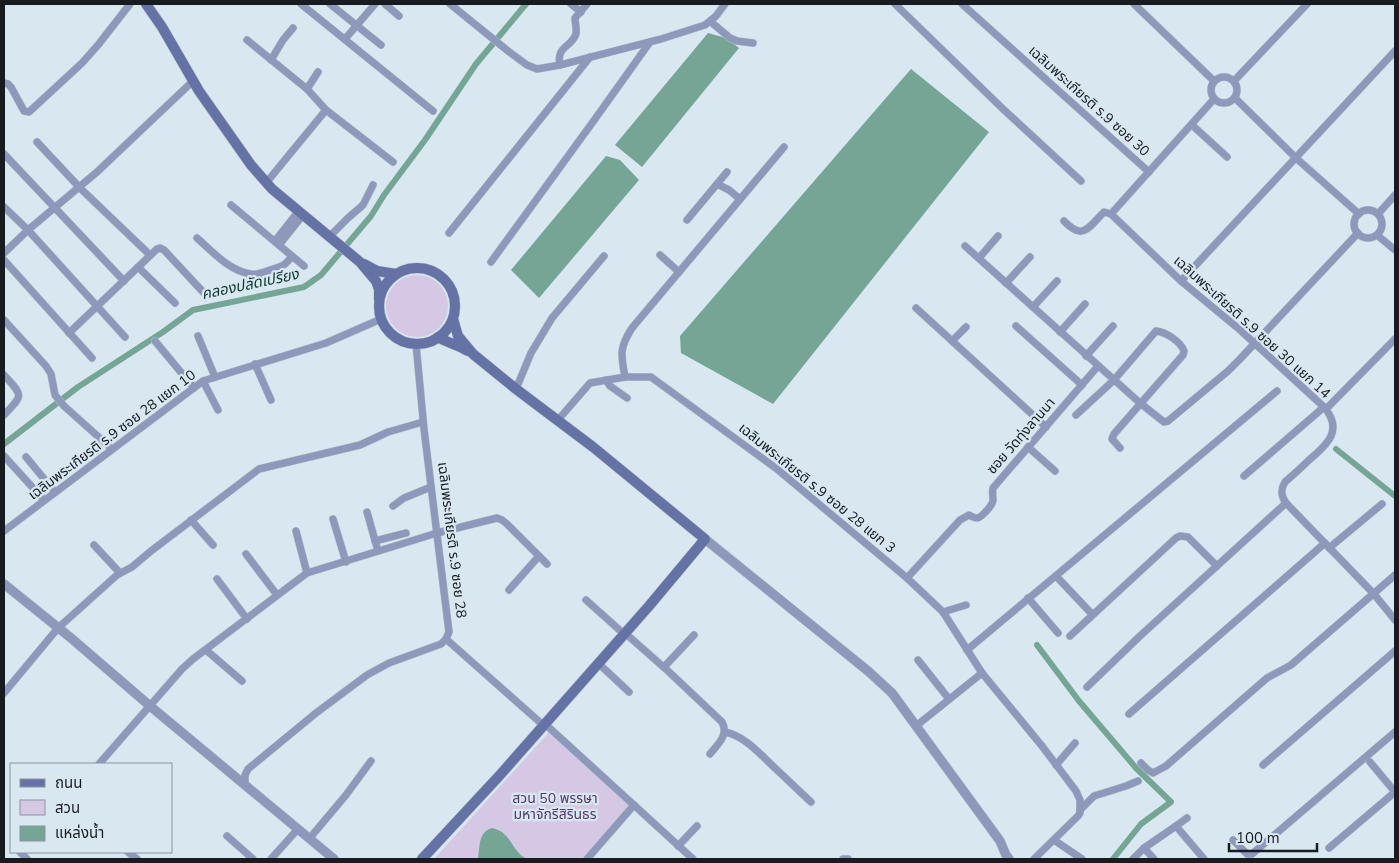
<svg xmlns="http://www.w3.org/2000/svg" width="1399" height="863" font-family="'Nunito Sans','Noto Sans Thai',sans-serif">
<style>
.green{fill:#d5c8e5}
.water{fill:#75a594}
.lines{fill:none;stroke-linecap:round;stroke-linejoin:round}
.canal{stroke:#75a594;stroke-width:6}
.minor-casing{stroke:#b6c2cb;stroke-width:8}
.tertiary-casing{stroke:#b6c2cb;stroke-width:10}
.secondary-casing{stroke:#b6c2cb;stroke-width:11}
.minor{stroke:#8e98bb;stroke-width:7}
.tertiary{stroke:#8e98bb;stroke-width:9}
.secondary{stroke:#6572a5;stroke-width:10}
.labels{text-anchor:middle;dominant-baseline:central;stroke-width:4.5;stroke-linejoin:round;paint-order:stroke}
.street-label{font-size:14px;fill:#171c20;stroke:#d9e7f1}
.park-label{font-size:14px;fill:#52386a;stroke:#d9e7f1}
.water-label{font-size:15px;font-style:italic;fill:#0a372a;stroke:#d9e7f1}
</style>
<rect width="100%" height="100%" fill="#d9e7f1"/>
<g class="green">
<circle cx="417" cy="306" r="31"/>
<polygon points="551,730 632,804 582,859 434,859"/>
</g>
<g class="water">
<polygon points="708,33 726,38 739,48 642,167 615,145"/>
<polygon points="911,69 989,132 773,404 681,353 680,336"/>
<polygon points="606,156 620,160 639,180 539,298 511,270"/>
<path d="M492,828C513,833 509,849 527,859H478C480,847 478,832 492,828Z"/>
</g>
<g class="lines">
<g class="canal">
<polyline points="4,444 78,387 163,332 193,310 304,287 321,275 371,216 384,195 425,140 476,64 526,4"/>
<polyline points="1336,449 1395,496"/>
<polyline points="1037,645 1079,701 1136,768 1171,802 1141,824 1113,859"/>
</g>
<g class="minor-casing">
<g id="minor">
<polyline points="301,4 433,111"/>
<polyline points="330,4 381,45"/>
<polyline points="385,4 399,16"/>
<polyline points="450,4 508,51 527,65 537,69 560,65 661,39 705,25 716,16 725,4"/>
<polyline points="571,4 581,12"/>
<polyline points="895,4 1003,109 1081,181"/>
<polyline points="962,4 1149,172"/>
<polyline points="1134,4 1214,81"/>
<polyline points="711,22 730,38 737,41 753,43"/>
<polyline points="345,39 375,4"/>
<polyline points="247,40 307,89 326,110 393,162"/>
<polyline points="271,60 283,40 293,28"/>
<path d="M560,65C556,46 571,48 576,34C577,29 575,23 575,18L587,4"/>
<circle cx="1224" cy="90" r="13"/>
<polyline points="1234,81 1307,4"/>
<polyline points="4,83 8,84 11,87 24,111 29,112 82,63 98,45 130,4"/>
<polyline points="307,89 318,72"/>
<polyline points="1235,98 1296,158 1359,214"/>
<path d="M1214,99L1111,214L1181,281L1239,329L1324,407C1344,430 1327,445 1309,460C1301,468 1293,475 1285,482C1280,490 1281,496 1286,503L1374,594L1395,620"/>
<polyline points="1192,125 1227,157"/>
<polyline points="37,142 80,188 150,255"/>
<polyline points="4,154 124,281"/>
<polyline points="266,183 326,110"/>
<polyline points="717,184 729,190 740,199"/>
<polyline points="4,207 28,230 125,337"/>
<circle cx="1368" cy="224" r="14"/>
<polyline points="1378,214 1395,195"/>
<polyline points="687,220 727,172"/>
<path d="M1064,221C1083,241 1088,228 1104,212L1111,214"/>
<polyline points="449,233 590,57"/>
<polyline points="1377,235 1395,250"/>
<polyline points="329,237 348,218 363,205 373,185"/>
<path d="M197,238C212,251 229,271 251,274C257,275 264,272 270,270C281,267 285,266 292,256L231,205"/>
<polyline points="275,241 298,212"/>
<polyline points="279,245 303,215"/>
<polyline points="965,246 1140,403 1164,422 1168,421 1228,371 1240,359 1358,233"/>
<polyline points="4,253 28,230 97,172 193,81"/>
<polyline points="660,255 679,272"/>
<polyline points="292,256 304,266"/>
<polyline points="979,258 998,236"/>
<polyline points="4,260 92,358"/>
<polyline points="491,262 595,119 650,42"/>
<polyline points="138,267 175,303"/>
<polyline points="1181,281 1395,51"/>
<polyline points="1006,283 1030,257"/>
<polyline points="1033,307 1057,281"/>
<polyline points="916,308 1046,427"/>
<polyline points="4,320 46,366 51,374 55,395 64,406 112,449"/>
<polyline points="1016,326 1082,385"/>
<polyline points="1060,332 1085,304"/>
<polyline points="69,333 157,249 160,248 164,250 204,293"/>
<polyline points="198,336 215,377"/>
<polyline points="155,341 194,388"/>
<polyline points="952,341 966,327"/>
<polyline points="1086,356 1113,326"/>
<polyline points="255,364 271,400"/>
<path d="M4,375C23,396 24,394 4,415"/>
<path d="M625,377C621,355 619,348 632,328L784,147"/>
<polyline points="606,380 610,386 627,398"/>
<polyline points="203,381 218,410"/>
<polyline points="516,389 531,353 552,318 604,256"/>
<polyline points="1326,409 1395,339"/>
<path d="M1076,415L1114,380L1156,331C1166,332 1181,342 1184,351L1183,355L1114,434L1112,439L1120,448"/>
<polyline points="558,420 590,383 625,377 651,377 777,469 907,578 943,612 982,673 1042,746 1076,791 1080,800 1080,813 1078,816 1034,859"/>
<polyline points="1028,447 1055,471"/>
<polyline points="4,456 44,500"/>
<polyline points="26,457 55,492"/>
<polyline points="1244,476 1324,407"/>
<polyline points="393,506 404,498 431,487"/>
<polyline points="367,512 378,551"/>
<polyline points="333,519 346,562"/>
<polyline points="191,520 213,545"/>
<polyline points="4,531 203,381 326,343 381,319"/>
<polyline points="296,531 307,573"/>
<polyline points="375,541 406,533"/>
<polyline points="94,545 120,573"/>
<polyline points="1329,548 1382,504"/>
<polyline points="246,554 277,595"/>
<polyline points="1056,576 1090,612"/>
<path d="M907,578L960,520L969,515C971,516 974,518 977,518C981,518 993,505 993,500C993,495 992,493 993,488L1098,366"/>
<polyline points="217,579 247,619"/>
<polyline points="509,590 539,556"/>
<polyline points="1028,598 1058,633"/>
<polyline points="586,600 624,634"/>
<polyline points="943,612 966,605"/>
<path d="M625,633L668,671L722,722C729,735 718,744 710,754"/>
<polyline points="1070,636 1176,538 1180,536 1188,537 1217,566"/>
<polyline points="446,639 543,725"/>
<polyline points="206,650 242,681"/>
<polyline points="967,650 1277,391"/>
<polyline points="918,660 949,699"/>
<polyline points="598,663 629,692"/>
<polyline points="664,667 694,635"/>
<polyline points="1087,687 1140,636 1286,503"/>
<polyline points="4,693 58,628 117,575 132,567 151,551 259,469 360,445 388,432 423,422"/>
<polyline points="1129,714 1325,543"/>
<polyline points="544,723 693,859"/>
<polyline points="916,726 982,673"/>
<path d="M725,732C744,735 763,757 777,770C789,781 800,792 811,802"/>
<polyline points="1141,763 1148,770 1153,773 1166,766 1267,678 1291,665 1395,575"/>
<polyline points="99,764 182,669 193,659 307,573 437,533 497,518 502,520 507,524 547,564"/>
<polyline points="1056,765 1075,743"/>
<polyline points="1263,765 1395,651"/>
<polyline points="245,785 245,775 248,769 316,713 367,675 389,663 441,644 446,639 449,632 424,429 416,344"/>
<polyline points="1080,810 1094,796 1126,786 1138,781"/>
<polyline points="1176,826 1187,818"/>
<polyline points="227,836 253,859"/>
<polyline points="309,839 346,795 371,761"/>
<polyline points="1054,840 1082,859"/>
<polyline points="1233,840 1247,854 1252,854 1395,732"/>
<polyline points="678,846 697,826"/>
<polyline points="1144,848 1154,859"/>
<polyline points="1329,848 1395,792 1370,762"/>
<polyline points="20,852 27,859"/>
<polyline points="128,852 137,859"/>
<polyline points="271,859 297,830"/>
<polyline points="587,859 634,805"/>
<polyline points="843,859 848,859"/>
<polyline points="1133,859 1144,848 1176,826 1204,859"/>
</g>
</g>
<g class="tertiary-casing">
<g id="tertiary">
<polyline points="705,539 868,671 892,693 1000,841 1006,855 1009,859"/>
<polyline points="4,584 71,638 150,706 334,859"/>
</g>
</g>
<g class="secondary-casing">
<g id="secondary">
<polyline points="146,4 162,27 199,91 251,165 272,189 360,262 376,281 379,289 379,299"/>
<polyline points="364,264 377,271 396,274"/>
<circle cx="417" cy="306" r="38"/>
<path d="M438,337C448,343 458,345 468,351"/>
<polyline points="422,859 500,775 649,606 705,539 593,447 516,389 473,354 458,336 453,319"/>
</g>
</g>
<use href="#minor" class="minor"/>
<use href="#tertiary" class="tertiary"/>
<use href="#secondary" class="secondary"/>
</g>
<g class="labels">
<g class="street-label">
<text transform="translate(1089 101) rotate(42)">เฉลิมพระเกียรติ ร.9 ซอย 30</text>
<text transform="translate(1252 327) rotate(42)">เฉลิมพระเกียรติ ร.9 ซอย 30 แยก 14</text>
<text transform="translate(112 435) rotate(-37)">เฉลิมพระเกียรติ ร.9 ซอย 28 แยก 10</text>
<text transform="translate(1021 436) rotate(-49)">ซอย วัดทุ่งลานนา</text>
<text transform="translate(817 488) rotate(39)">เฉลิมพระเกียรติ ร.9 ซอย 28 แยก 3</text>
<text transform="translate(452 540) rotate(83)">เฉลิมพระเกียรติ ร.9 ซอย 28</text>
</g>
<g class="park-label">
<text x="555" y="798">สวน 50 พรรษา<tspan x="555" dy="16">มหาจักรีสิรินธร</tspan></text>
</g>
<g class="water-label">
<text transform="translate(250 284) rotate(-12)">คลองปลัดเปรียง</text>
</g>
</g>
<rect width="1399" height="863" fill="none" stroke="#171c20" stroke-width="10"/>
<rect x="10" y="763" width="162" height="90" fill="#d9e7f1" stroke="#8b969d"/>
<rect x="20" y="779" width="25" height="8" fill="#6572a5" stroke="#8b969d"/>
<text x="55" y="788" font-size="15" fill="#171c20">ถนน</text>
<rect x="20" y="800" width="25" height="15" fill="#d5c8e5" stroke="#8b969d"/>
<text x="55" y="813" font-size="15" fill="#171c20">สวน</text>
<rect x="20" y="826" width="25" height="15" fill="#75a594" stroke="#8b969d"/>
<text x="55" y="838" font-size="15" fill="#171c20">แหล่งน้ำ</text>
<path d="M1229 843v8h88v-8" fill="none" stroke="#171c20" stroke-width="2.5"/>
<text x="1236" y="843" font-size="15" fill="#171c20" stroke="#d9e7f1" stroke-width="4" paint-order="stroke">100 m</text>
</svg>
